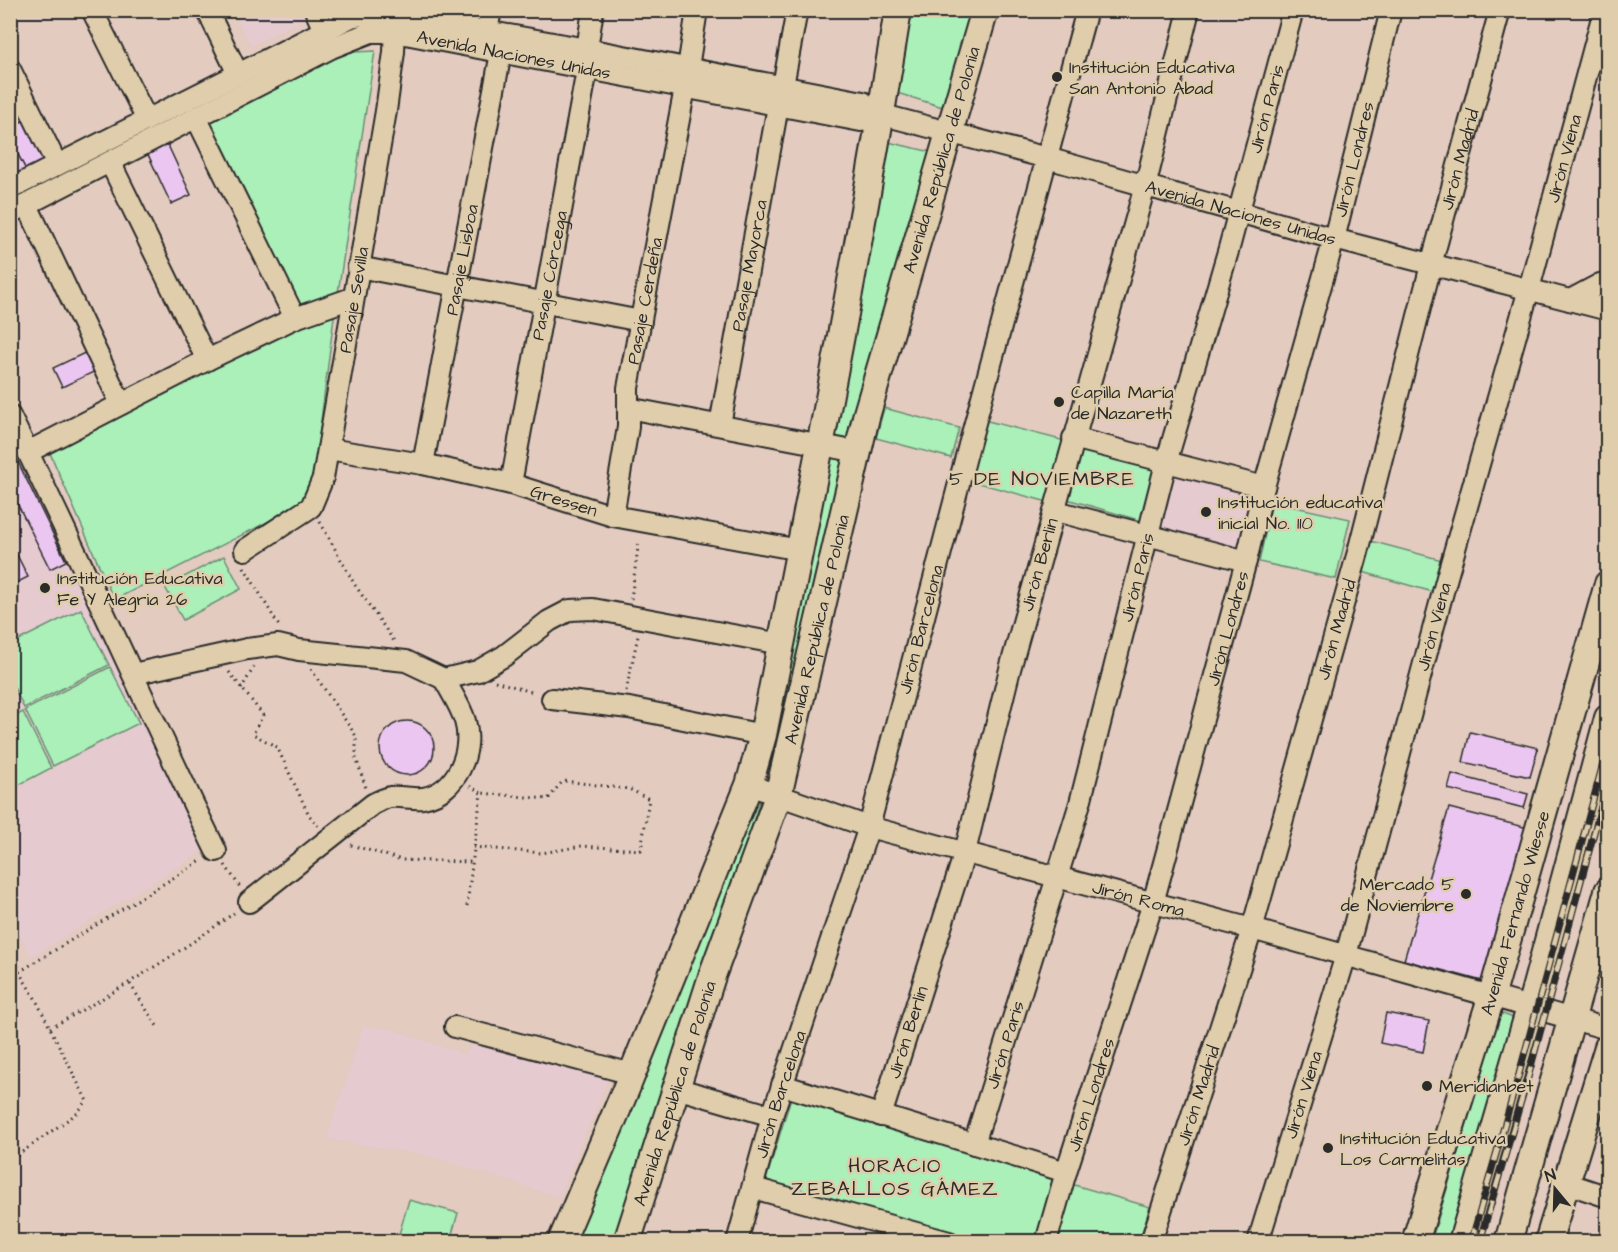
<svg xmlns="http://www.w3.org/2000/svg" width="1618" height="1252" font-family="'Architects Daughter',sans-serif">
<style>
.built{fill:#e5cacf}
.green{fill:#abefb9;stroke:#6b8d72;stroke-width:1.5}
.building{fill:#ebc6f1;stroke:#2b2b2b;stroke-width:1.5}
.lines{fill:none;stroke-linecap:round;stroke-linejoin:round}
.minor-casing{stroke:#2b2b2b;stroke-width:24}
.major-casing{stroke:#2b2b2b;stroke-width:30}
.path{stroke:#2b2b2b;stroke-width:3;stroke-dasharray:1.5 4.5;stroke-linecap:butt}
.minor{stroke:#dfcdab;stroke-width:20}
.major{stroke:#dfcdab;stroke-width:26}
.rail-casing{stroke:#2b2b2b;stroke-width:7}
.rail{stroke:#dfcdab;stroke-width:4.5;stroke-dasharray:14;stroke-linecap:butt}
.poi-dot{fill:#2b2b2b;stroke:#dfcdab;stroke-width:2}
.labels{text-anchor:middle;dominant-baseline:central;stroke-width:5;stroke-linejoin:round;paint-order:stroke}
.street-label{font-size:18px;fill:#2b2b2b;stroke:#dfcdab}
.poi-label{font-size:18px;fill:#2b2b2b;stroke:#dfcdab;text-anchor:start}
.neighbourhood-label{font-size:20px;letter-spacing:1.5px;fill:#2b2b2b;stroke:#dfcdab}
</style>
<rect width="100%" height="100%" fill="#e3cbc0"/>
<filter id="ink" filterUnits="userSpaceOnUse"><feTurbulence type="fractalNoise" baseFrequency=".0167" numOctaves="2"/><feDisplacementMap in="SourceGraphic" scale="12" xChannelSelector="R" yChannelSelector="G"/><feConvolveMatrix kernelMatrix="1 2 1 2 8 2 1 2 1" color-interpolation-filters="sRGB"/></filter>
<g filter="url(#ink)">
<g class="built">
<polygon points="233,11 303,11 307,17 251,46"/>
<polygon points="10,449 208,848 31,957 10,915"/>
<polygon points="1169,467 1259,490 1243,557 1152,534"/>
<polygon points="363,1026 391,1029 463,1054 485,1038 610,1074 559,1197 431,1156 327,1139"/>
</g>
<g class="green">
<polygon points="912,11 977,11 949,109 897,93"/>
<polygon points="375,51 337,299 295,314 200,122 334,53"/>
<polygon points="888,142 936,153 775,764 767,757"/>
<polygon points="335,309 312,492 289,511 114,600 47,446"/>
<polygon points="884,408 959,428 951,458 876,438"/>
<polygon points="984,420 1065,441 1048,502 967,480"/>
<polygon points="1082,448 1157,470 1142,521 1067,499"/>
<polygon points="1272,502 1350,519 1336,579 1259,562"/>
<polygon points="1367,540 1442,560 1433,592 1359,571"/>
<polygon points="224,556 241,589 183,620 165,587"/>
<polygon points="81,609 109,665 24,708 11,681 11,644"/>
<polygon points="110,667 139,723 53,766 25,710"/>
<polygon points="23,712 51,768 11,789 11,718"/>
<polygon points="758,792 760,800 623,1241 571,1242"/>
<polygon points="1500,1013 1522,1021 1460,1241 1431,1242"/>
<polygon points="793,1091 1062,1173 1043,1242 972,1241 766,1180"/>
<polygon points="1071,1184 1150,1207 1139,1241 1054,1242"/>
<polygon points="409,1200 458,1213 450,1241 397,1241"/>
</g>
<g class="building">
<polygon points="17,104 25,120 10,127 10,108"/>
<polygon points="25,120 46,162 27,172 10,139 10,127"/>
<polygon points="10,139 27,172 12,180 10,178"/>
<polygon points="166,141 191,195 171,204 146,150"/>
<polygon points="93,349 102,368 62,387 53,368"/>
<polygon points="16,458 66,561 50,569 10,489 10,461"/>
<polygon points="16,553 28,577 10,586 10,556"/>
<circle cx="407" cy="748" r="27"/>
<polygon points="1470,732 1538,748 1530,777 1463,762"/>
<polygon points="1452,774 1528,794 1524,808 1448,789"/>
<polygon points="1449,808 1528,828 1482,981 1404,960"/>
<polygon points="1386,1013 1429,1021 1423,1052 1380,1043"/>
</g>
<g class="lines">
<g class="minor-casing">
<g id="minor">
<polyline points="92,10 147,120"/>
<polyline points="207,10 238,74"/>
<polyline points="315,10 328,40"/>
<polyline points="487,31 491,10"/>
<polyline points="587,49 593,10"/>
<polyline points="688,68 697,10"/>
<polyline points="10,69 57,165"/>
<polyline points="783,86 797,10"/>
<polyline points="196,117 295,318"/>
<polyline points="110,162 207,360"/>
<path id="s1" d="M10,189L351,17L369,14L395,15L587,49L863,102L872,112L1047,158L1334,239L1608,310"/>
<polyline points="27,205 121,404"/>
<path id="s2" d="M10,213L331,48L371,32H395L861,121L872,112"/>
<polyline points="358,267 641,321"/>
<polyline points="1570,300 1600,284 1608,283"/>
<polyline points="628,408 858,452"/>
<path d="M10,416C82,560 146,707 216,851"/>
<path id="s3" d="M720,425L778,106"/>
<polyline points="1073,438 1264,487"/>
<path id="s4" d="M328,449L423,464L511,484L613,516L800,550"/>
<polyline points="28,452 207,360 295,318 352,298"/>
<path id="s5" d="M423,464L501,53"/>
<path id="s6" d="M511,484L587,70"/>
<polyline points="1056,511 1246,561"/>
<path id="s7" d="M613,516L628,427V388L685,88"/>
<path id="s8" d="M245,550L311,507L323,478L386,111L394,52L395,21"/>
<polyline points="133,674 247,649 278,645 299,650 406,661 444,679 478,671 504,656 549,621 570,610 593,609 781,644"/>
<polyline points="552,699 629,708 763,735"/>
<path id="s9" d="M749,785L869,827L1252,929L1608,1029"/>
<path d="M249,902L373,804C378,802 384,798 390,797C401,796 412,799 423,798C457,792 474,751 465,721C461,707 451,692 444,679"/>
<polyline points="455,1027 632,1074"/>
<polyline points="782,1085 1066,1172"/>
<polyline points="676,1088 772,1116"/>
<path id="s10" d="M881,1116L965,852L1010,669L1147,179L1189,10"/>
<path id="s11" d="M974,1144L1080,803L1166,463L1229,248L1293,10"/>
<polyline points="1566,1183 1608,1197"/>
<polyline points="753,1188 949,1242"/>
<path id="s12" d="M737,1242L772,1116L869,827L969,445L1087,10"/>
<path id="s13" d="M1046,1242L1066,1172L1153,903L1246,561L1264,487L1334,239L1391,10"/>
<path id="s14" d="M1151,1242L1252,929L1358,552L1431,265L1500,10"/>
<path id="s15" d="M1258,1242L1346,955L1447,577L1529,289L1604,10"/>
</g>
</g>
<g class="major-casing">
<g id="major">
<path d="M561,1242L626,1089L749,785L763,735C811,494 859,253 898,10"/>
<path id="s16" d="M627,1242L713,973L778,796L866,417L985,10"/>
<path id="s17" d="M1415,1242L1491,998L1608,584"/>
<polyline points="1462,1242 1530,1008 1608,718"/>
<polyline points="1508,1242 1608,891"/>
<polyline points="1548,1242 1608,1047"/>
</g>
</g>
<g class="path">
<polyline points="320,522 355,585 394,641"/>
<polyline points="244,567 279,626"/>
<polyline points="631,599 639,540"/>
<polyline points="311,669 356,736 356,758 366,788"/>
<polyline points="229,672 263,715 253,734 277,747 309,815 318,826"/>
<polyline points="495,681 535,693"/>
<polyline points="241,689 254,667"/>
<polyline points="626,691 638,636"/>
<polyline points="351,845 402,860 472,862"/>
<path d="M473,847L542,853L582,846L641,850L649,799L629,789L564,781C557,786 554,793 548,799L481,793"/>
<polyline points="225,865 240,887"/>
<polyline points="467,906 481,793 470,786"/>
<polyline points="10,943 17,958 19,972 35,998 87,1101 76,1114 15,1157 10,1150"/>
<polyline points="19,972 201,861"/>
<polyline points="130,984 159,1029"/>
<path d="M50,1028C114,993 175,956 234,913"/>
</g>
<use href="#minor" class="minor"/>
<use href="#major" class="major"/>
<g class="rail-casing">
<g id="rail">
<polyline points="1471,1242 1519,1074 1608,745"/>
<polyline points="1480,1242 1529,1074 1608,781"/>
</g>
</g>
<use href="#rail" class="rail"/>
</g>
</g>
<g class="poi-dot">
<circle cx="1057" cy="77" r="6"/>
<circle cx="1059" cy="402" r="6"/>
<circle cx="1206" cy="512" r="6"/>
<circle cx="45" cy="588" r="6"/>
<circle cx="1466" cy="894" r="6"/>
<circle cx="1427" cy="1086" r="6"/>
<circle cx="1328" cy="1148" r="6"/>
</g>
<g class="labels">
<g class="street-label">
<text stroke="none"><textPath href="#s2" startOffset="549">Avenida Naciones Unidas</textPath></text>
<text stroke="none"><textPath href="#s11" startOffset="1076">Jirón Paris</textPath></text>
<text stroke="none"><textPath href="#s13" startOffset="1126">Jirón Londres</textPath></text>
<text stroke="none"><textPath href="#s14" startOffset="1126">Jirón Madrid</textPath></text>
<text stroke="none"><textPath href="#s15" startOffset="1126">Jirón Viena</textPath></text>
<text stroke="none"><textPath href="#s16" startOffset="1128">Avenida República de Polonia</textPath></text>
<text stroke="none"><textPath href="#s1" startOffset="1298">Avenida Naciones Unidas</textPath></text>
<text stroke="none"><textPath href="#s5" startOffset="208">Pasaje Lisboa</textPath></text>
<text stroke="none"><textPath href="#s3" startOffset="162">Pasaje Mayorca</textPath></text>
<text stroke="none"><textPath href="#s6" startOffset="212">Pasaje Córcega</textPath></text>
<text stroke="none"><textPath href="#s8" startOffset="291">Pasaje Sevilla</textPath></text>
<text stroke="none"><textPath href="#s7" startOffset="218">Pasaje Cerdeña</textPath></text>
<text stroke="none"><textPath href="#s4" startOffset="242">Gressen</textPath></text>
<text stroke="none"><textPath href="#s10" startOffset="574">Jirón Berlin</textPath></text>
<text stroke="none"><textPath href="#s11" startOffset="590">Jirón Paris</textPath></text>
<text stroke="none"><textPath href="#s15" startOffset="640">Jirón Viena</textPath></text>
<text stroke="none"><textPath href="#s16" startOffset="642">Avenida República de Polonia</textPath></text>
<text stroke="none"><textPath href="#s12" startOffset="640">Jirón Barcelona</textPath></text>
<text stroke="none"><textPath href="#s13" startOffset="640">Jirón Londres</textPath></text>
<text stroke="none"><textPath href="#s14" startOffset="640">Jirón Madrid</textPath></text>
<text stroke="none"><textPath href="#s9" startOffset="406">Jirón Roma</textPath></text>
<text stroke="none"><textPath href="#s17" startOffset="344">Avenida Fernando Wiesse</textPath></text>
<text stroke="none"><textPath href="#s10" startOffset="88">Jirón Berlin</textPath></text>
<text stroke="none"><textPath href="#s11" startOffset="104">Jirón Paris</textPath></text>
<text stroke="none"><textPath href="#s16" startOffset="156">Avenida República de Polonia</textPath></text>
<text stroke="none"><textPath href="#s12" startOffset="154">Jirón Barcelona</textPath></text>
<text stroke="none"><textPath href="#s13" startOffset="154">Jirón Londres</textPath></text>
<text stroke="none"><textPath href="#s14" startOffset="154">Jirón Madrid</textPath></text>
<text stroke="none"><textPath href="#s15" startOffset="154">Jirón Viena</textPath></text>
</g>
<g class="poi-label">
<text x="1069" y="67">Institución Educativa<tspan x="1069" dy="21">San Antonio Abad</tspan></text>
<text x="1071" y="392">Capilla María<tspan x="1071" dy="21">de Nazareth</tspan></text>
<text x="1218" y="502">Institución educativa<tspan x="1218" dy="21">inicial No. 110</tspan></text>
<text x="57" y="578">Institución Educativa<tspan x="57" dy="21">Fe Y Alegria 26</tspan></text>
<text x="1454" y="884" text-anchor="end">Mercado 5<tspan x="1454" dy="21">de Noviembre</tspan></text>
<text x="1439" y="1086">Meridianbet</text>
<text x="1340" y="1138">Institución Educativa<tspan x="1340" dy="21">Los Carmelitas</tspan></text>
</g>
<g class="neighbourhood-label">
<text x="1042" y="479">5 DE NOVIEMBRE</text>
<text x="895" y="1166">HORACIO<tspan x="895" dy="23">ZEBALLOS GÁMEZ</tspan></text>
</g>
</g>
<rect width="1618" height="1252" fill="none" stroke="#dfcdab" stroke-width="36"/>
<rect x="18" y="18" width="1582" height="1216" fill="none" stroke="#2b2b2b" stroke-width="2" filter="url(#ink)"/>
<g transform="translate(1555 1189) rotate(341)" stroke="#dfcdab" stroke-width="4.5" paint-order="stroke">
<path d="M0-4.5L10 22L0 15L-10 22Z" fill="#2b2b2b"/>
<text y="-9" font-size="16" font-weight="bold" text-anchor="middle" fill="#2b2b2b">N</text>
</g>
</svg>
